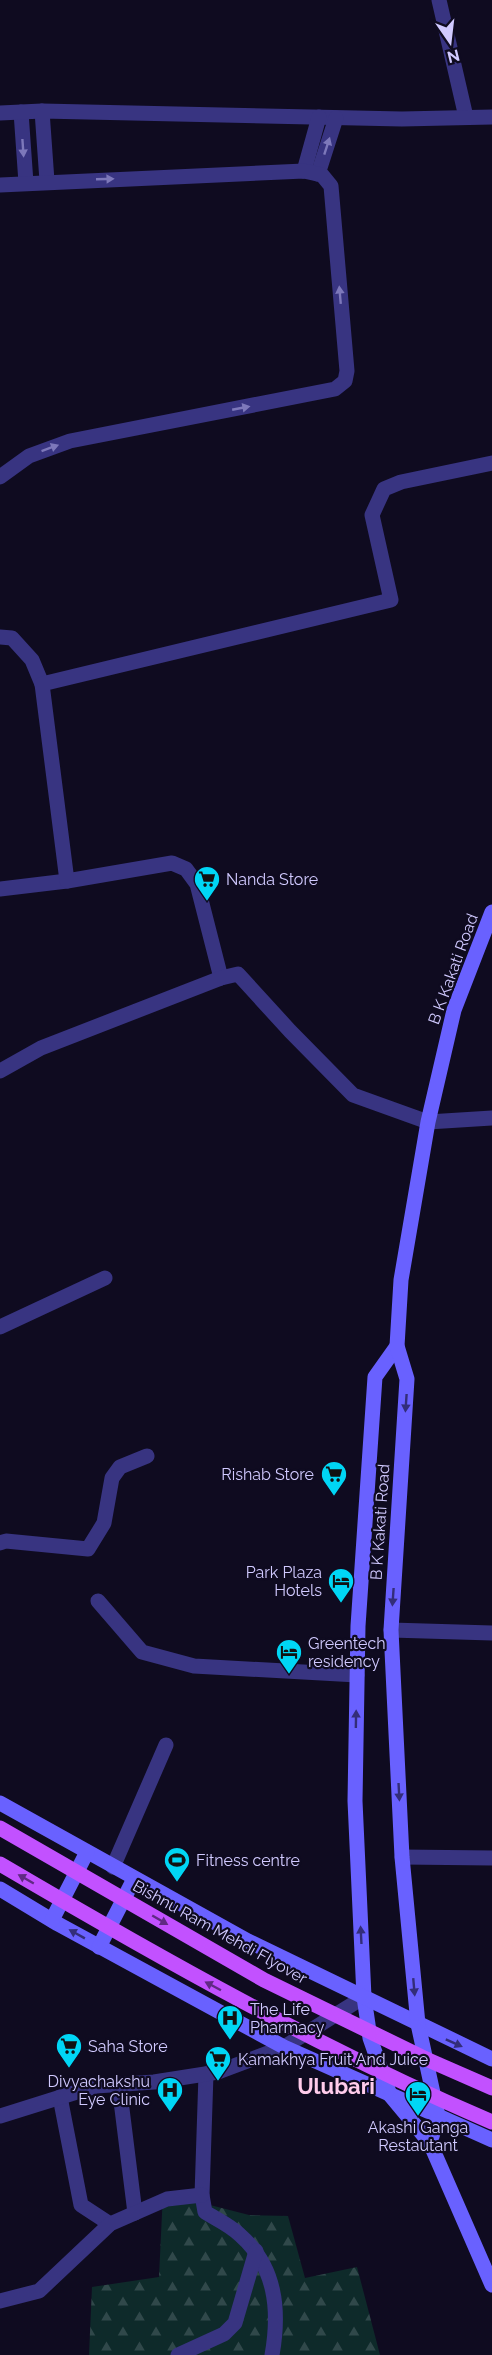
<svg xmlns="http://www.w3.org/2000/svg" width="492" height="2355" font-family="Raleway,sans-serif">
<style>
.forest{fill:url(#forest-firs)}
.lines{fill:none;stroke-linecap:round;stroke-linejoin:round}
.street{stroke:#383481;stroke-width:15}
.secondary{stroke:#6961ff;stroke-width:15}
.primary{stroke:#c251ff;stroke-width:15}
.primary-bridge{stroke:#c251ff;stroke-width:15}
.oneway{fill:#7d78ba}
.oneway2{fill:#332d79}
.oneway3{fill:#602a84}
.labels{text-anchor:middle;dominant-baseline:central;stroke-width:4.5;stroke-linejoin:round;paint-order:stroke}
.poi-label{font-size:16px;fill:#d1caff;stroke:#0f0b20;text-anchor:start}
.street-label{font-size:16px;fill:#d1caff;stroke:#0f0b20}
.district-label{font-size:22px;font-weight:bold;fill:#ffcceb;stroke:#0f0b20}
</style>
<defs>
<pattern id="forest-firs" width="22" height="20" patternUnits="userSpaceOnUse" patternTransform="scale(1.5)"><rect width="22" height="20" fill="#0e2a2a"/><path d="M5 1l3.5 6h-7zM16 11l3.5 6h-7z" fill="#30484a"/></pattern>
</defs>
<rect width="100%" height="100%" fill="#0f0b20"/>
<polygon class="forest" points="163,2193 249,2215 288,2216 305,2278 357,2267 380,2355 89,2355 92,2287 159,2277"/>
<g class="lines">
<g class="street">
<polyline points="439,0 466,117"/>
<polyline points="42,111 47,181"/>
<polyline points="21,112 26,183"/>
<polyline points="0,113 42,111 402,119 492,117"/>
<polyline points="304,171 319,117"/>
<polyline points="318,174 336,118"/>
<polyline points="0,185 304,171 322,175 331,186 347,371 345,381 335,389 70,441 29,456 0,477"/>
<polyline points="0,637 12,638 32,660 42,684"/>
<polyline points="0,889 67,881"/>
<polyline points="221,978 197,884 186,869 172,863 67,881 42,684 391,600 372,515 384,489 401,482 492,463"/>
<polyline points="0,1071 41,1048 221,978 238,974 290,1031 353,1095 428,1122 492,1118"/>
<polyline points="0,1327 105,1278"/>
<polyline points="0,1543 6,1541 88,1549 104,1523 112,1478 120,1467 147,1456"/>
<polyline points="98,1601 142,1652 194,1666 357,1675"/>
<polyline points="391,1630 492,1633"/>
<polyline points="402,1857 492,1858"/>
<polyline points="113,1867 166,1745"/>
<path d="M206,2074L202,2195L205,2212C216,2219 230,2225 240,2235C276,2267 280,2310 272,2355"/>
<polyline points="119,2085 135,2213"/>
<polyline points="60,2097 81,2205 110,2224"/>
<polyline points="0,2116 96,2086 154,2082 218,2072 284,2047 364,1997"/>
<polyline points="0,2301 39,2291 110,2224 167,2199 202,2195"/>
<polyline points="178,2355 224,2334 235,2323 256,2251"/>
</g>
<g class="secondary">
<polyline points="397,1346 375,1377 358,1626 355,1801 364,1997 370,2038 390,2095 430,2143 492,2285"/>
<polyline points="0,1803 248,1941 492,2059"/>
<polyline points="0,1889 58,1924 284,2047 492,2140"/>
<polyline points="52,1920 87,1852"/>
<polyline points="99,1947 134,1879"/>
<polyline points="430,2143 438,2116 418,2024 402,1857 391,1630 407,1379 397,1346 401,1280 428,1122 454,1010 492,912"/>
</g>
<polyline class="primary" points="426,2059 492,2088"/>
<g class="primary-bridge">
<polyline points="0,1828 264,1980 426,2059"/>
<path d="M0,1864C160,1958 321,2049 492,2122"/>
</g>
</g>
<defs><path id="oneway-solid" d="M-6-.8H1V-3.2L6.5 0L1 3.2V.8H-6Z" transform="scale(1.5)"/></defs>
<g class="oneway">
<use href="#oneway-solid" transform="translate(327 146) rotate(-72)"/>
<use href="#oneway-solid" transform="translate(23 148) rotate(86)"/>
<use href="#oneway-solid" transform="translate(105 179) rotate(-2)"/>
<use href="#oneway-solid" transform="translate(340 295) rotate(-95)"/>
<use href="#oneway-solid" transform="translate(241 408) rotate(-11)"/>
<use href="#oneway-solid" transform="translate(50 448) rotate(-20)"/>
</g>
<g class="oneway2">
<use href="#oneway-solid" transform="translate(406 1403) rotate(94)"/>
<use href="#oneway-solid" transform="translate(393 1597) rotate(94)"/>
<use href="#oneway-solid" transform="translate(356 1719) rotate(-89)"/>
<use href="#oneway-solid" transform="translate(399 1792) rotate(87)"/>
<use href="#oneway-solid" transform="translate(77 1934) rotate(-151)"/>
<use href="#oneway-solid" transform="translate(361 1935) rotate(-93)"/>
<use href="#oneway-solid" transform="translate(414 1987) rotate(85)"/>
<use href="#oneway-solid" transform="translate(454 2043) rotate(24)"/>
</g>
<g class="oneway3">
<use href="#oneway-solid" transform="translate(26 1879) rotate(-150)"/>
<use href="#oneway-solid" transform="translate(160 1920) rotate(30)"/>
<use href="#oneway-solid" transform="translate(213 1986) rotate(-152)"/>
</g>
<defs>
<g id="supermarket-pin" transform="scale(1.35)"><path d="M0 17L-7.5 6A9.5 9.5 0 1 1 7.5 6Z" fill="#00d6f5" stroke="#0f0b20"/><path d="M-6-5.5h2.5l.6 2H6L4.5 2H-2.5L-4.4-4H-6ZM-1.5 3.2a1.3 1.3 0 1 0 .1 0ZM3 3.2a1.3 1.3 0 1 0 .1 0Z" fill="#111"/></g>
<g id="hotel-pin" transform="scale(1.35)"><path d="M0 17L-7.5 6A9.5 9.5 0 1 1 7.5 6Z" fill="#00d6f5" stroke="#0f0b20"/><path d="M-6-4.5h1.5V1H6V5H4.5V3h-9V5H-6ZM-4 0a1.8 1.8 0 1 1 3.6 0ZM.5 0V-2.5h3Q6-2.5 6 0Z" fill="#111"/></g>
<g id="stadium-pin" transform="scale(1.35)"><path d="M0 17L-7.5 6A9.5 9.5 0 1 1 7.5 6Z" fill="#00d6f5" stroke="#0f0b20"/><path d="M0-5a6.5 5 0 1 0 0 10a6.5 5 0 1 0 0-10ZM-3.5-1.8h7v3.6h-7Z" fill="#111"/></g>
<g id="hospital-pin" transform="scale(1.35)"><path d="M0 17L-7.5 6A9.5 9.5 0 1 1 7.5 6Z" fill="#00d6f5" stroke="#0f0b20"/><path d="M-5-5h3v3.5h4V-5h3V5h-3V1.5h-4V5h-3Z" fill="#111"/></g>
</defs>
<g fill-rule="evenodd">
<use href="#supermarket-pin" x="207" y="879"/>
<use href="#supermarket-pin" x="334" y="1474"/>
<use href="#hotel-pin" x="341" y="1581"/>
<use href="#hotel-pin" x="289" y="1652"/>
<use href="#stadium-pin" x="177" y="1860"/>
<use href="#hospital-pin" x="230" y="2018"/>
<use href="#supermarket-pin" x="69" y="2046"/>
<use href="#supermarket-pin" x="218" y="2059"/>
<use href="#hospital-pin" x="170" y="2090"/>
<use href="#hotel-pin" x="418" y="2094"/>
</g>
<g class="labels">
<g class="poi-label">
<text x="226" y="879">Nanda Store</text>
<text x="314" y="1474" text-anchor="end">Rishab Store</text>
<text x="322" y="1572" text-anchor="end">Park Plaza<tspan x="322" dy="18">Hotels</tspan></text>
<text x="308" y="1643">Greentech<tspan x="308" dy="18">residency</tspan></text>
<text x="196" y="1860">Fitness centre</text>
<text x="250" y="2009">The Life<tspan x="250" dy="18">Pharmacy</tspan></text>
<text x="88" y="2046">Saha Store</text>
<text x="238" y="2059">Kamakhya Fruit And Juice</text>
<text x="150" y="2081" text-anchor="end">Divyachakshu<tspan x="150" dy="18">Eye Clinic</tspan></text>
<text x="418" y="2127" text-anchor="middle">Akashi Ganga<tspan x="418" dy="18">Restautant</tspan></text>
</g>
<g class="street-label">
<text transform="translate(453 969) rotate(-70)">B K Kakati Road</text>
<text transform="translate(380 1522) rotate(-86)">B K Kakati Road</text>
<text transform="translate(220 1932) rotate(29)">Bishnu Ram Mehdi Flyover</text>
</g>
<g class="district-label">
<text x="336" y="2086">Ulubari</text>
</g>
</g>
<g transform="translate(450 42) rotate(166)" stroke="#0f0b20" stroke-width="4.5" paint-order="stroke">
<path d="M0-4.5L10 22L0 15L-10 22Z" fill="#d1caff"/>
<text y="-9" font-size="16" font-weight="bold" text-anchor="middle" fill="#d1caff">N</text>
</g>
</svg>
